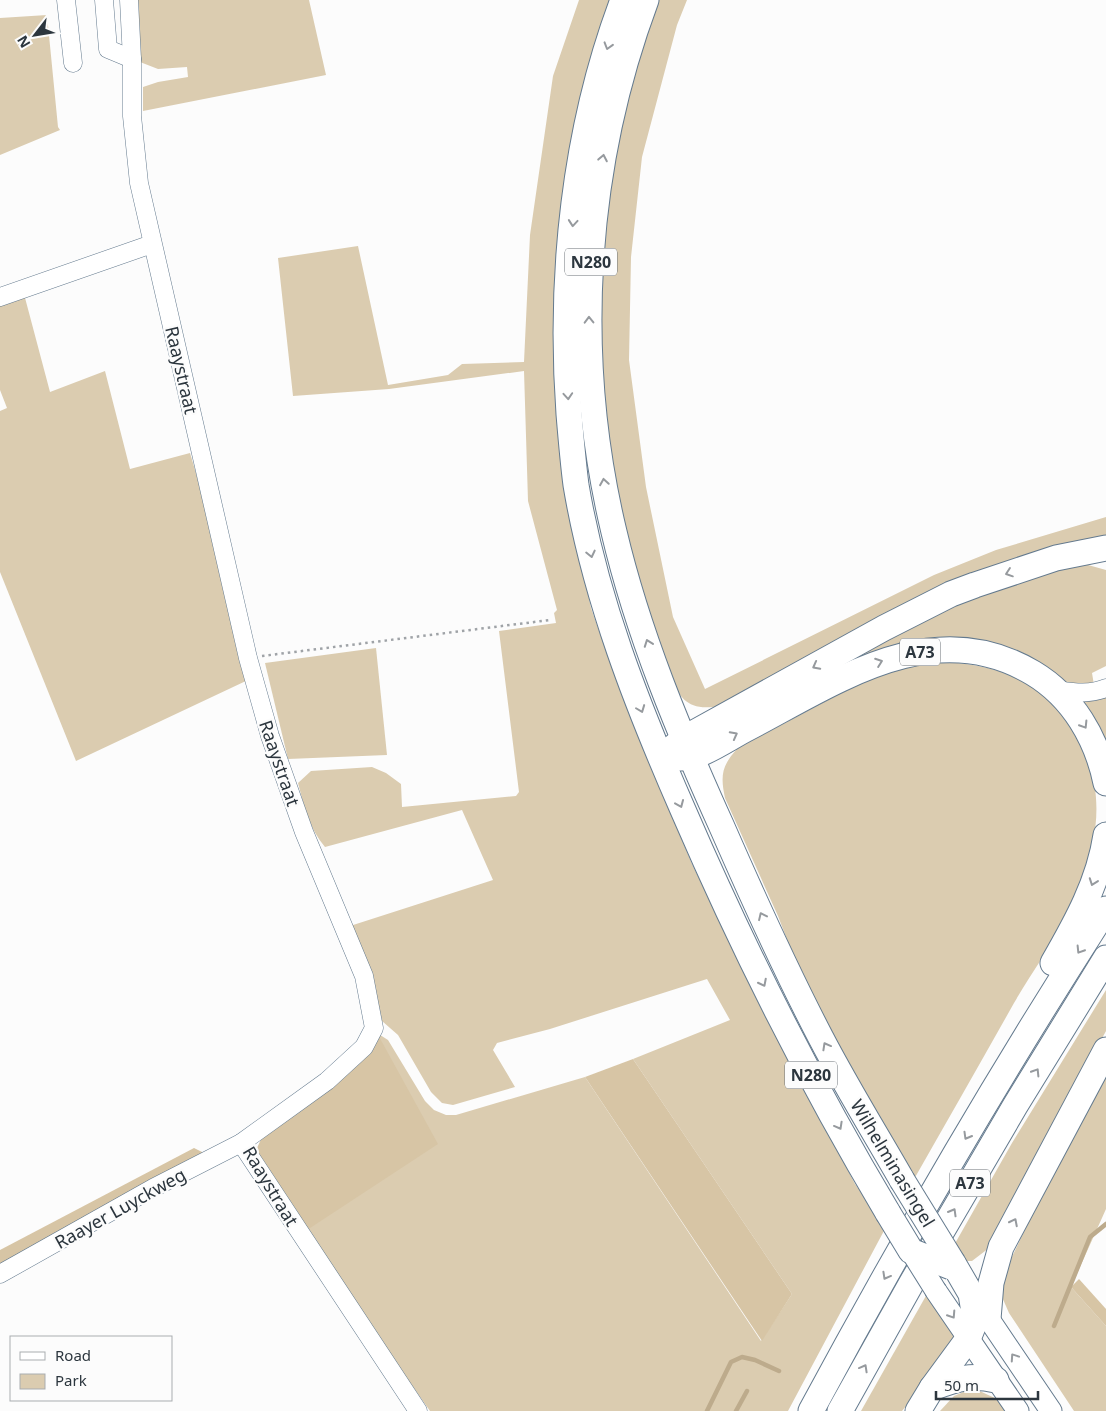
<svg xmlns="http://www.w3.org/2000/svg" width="1106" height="1411" font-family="'Noto Sans',sans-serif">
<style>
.green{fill:#dbccb0}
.forest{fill:#d7c5a5}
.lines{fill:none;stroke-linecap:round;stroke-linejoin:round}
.stream{stroke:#bdab8c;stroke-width:4.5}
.minor-casing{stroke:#647a8e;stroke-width:19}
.major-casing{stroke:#647a8e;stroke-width:23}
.highway-casing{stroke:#647a8e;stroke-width:27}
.path{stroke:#9fa3a7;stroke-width:2.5;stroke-dasharray:2.5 4;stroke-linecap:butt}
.minor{stroke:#fff;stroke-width:18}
.major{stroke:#fff;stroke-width:21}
.highway{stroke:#fff;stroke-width:25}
.major-bridge-casing{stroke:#647a8e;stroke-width:23;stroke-linecap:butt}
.highway-bridge-casing{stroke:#647a8e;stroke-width:27;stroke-linecap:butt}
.major-bridge{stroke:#fff;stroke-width:21}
.highway-bridge{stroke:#fff;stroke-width:25}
.oneway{stroke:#969a9e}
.labels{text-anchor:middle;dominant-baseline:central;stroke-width:4.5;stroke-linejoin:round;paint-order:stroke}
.shield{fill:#fcfcfc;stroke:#6a7177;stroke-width:1}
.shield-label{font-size:16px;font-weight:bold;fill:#2c363e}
.street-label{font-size:18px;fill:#2c363e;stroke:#fcfcfc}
</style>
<rect width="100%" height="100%" fill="#fcfcfc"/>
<g class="green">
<polygon points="138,0 309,0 326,75 143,111 143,87 158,82 188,77 187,67 158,69 140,62"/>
<path d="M579,0H613L594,59L574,529L591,608L618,685L692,864L744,970L855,1184L886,1227L788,1411H430L304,1232L377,1033L388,1040L425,1101L434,1110L446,1115H456L585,1077L761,1341L792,1294L633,1059L730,1020L707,979L550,1029L497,1043L493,1050L515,1087L453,1105L442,1103L431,1092L398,1035L382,1021L363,959L350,926L493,880L462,810L325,847C309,828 304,806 298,783L311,771L372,767L386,773L401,784L402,807L516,796L519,792L499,631L556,623L554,613L557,610L528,501L524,371L389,389L293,396L278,258L358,246L388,385L448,375L462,364L524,362L530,235L553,76Z"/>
<path d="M659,0H687L677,25L642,157L631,257L629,360L646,487L673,617L705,689L934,575L996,550L1106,517V538L720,706C689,711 682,701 668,676L614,494L602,386L598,291L609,184L631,81Z"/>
<polygon points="47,15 58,127 60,130 0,155 0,18"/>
<polygon points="24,294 50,392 105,371 130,469 190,453 204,500 248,680 76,761 0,572 0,411 7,408 0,390 0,302"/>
<polygon points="1081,563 1106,570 1106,666 1092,673 1094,685 1068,686 982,646 806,681 959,599"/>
<polygon points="376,648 387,755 288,759 265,663"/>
<path d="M937,662C984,662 1034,676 1064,716C1103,769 1104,821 1082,881C1078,891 1076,903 1070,913C1053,943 1032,972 1014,1003C981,1062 947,1121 913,1181L803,981L778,916L725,798C720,775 722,765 738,748L865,680L910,666Z"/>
<polygon points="1106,696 1106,760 1074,700"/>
<polygon points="1106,990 1106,1031 1009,1209 989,1248 972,1261 965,1261 953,1247 1012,1143"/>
<polygon points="1106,1076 1106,1209 1071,1287 1106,1326 1106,1411 1074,1411 1009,1313 1002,1297 1003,1279 1010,1261 1053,1171"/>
<polygon points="927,1294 960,1340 902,1411 861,1411"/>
<polygon points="973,1388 997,1399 1006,1411 940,1411 954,1396"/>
</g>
<g class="forest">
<polygon points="377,1033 438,1144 304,1232 260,1163 257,1148 264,1133"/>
<polygon points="633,1059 792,1294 762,1341 585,1077"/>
<polygon points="194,1148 206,1154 0,1265 0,1250"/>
<polygon points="1079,1279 1106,1309 1106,1326 1071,1287"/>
</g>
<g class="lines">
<g class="stream">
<polyline points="1054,1326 1090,1237 1106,1224"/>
<polyline points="707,1411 731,1362 742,1357 755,1360 779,1371"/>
<polyline points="736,1411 747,1391"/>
</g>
<g class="minor-casing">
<g id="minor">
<polyline points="66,0 73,63"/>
<polyline points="104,0 108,49 132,59"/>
<polyline points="0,297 152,244"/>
<path d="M1055,690C1072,692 1089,695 1106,688"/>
<polyline points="241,1143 418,1411"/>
<polyline points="0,1274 153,1188 241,1143 327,1081 364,1047 374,1028 364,976 304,832 270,736 248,658 139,183 132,116 132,59 129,0"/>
</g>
</g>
<g class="major-casing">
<g id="major">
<polyline points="936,1291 1018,1411"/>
<polyline points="980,1306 1051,1411"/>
</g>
</g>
<g class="highway-casing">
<g id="highway">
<path d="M623,0C574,130 559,276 569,414C571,438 573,462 576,485C595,598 637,705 683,810C743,949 811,1084 888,1213"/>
<path d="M646,0C583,169 572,357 614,532C638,634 679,732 722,827C753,898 785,969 821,1038C846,1086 875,1133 902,1180"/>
<polyline points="671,749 683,739 884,628 951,594 975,585 1056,558 1106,548"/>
<path d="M675,758C680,758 686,758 691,757C708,753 732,736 748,728C836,682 933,613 1033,673C1073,697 1097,739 1106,783"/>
<path d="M1053,963C1076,923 1099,882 1106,835"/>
<polyline points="988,1319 991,1283 1001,1247 1106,1050"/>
<path d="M932,1388C957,1379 970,1374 996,1380"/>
<path d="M811,1411C903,1240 1001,1072 1106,909"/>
<polyline points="840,1411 911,1284 1015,1106 1106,958"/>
<polyline points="918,1411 932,1388 968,1339 974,1324 975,1318 971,1294 953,1263"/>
</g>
</g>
<polyline class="path" points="262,656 550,620"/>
<use href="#minor" class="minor"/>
<use href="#major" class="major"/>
<use href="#highway" class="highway"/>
<g class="major-bridge-casing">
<polyline id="major-bridge" points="911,1251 936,1291"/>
</g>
<g class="highway-bridge-casing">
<g id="highway-bridge">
<polyline points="902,1180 953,1263"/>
<polyline points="888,1213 911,1251 951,1267"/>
</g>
</g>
<use href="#major-bridge" class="major-bridge"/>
<use href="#highway-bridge" class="highway-bridge"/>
</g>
<defs><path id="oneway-chevron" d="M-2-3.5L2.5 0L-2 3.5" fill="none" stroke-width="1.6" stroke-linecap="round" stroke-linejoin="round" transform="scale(1.25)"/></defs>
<g class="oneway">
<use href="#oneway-chevron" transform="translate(608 46) rotate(107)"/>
<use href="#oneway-chevron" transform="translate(603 158) rotate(-79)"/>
<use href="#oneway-chevron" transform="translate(573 223) rotate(95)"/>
<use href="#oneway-chevron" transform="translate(589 320) rotate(-91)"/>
<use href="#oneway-chevron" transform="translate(568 396) rotate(86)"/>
<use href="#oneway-chevron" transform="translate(604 482) rotate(-99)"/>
<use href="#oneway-chevron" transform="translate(591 554) rotate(77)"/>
<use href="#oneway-chevron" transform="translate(1009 573) rotate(161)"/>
<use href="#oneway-chevron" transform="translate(648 643) rotate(-110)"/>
<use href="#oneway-chevron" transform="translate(879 662) rotate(-20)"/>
<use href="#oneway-chevron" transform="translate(816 666) rotate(152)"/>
<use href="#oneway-chevron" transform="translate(641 709) rotate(69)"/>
<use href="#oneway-chevron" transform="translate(1084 725) rotate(58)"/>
<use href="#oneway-chevron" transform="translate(734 735) rotate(-28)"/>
<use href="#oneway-chevron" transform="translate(680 804) rotate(67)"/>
<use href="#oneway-chevron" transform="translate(1093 882) rotate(110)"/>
<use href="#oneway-chevron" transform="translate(762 916) rotate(-115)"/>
<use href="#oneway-chevron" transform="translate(1080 950) rotate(122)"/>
<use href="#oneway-chevron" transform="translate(763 983) rotate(63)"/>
<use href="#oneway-chevron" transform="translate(826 1046) rotate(-119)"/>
<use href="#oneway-chevron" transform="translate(1036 1072) rotate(-58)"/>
<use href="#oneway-chevron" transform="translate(839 1126) rotate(61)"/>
<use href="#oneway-chevron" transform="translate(967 1136) rotate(120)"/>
<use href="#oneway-chevron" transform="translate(953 1212) rotate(-60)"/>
<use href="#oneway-chevron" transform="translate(1014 1222) rotate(-63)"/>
<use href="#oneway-chevron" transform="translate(886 1276) rotate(119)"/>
<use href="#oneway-chevron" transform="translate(952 1315) rotate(57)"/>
<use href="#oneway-chevron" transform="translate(1014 1357) rotate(-124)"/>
<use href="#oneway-chevron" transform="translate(864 1368) rotate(-61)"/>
</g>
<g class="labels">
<g class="shield">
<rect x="565" y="248.5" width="52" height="27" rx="4"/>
<rect x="900" y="638.5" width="40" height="27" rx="4"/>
<rect x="785" y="1061.5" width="52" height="27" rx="4"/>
<rect x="950" y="1169.5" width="40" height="27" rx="4"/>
</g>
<g class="shield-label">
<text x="591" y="262">N280</text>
<text x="920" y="652">A73</text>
<text x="811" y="1075">N280</text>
<text x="970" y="1183">A73</text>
</g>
<g class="street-label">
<text transform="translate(182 370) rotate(77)">Raaystraat</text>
<text transform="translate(280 763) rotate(71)">Raaystraat</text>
<text transform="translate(893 1163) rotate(59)">Wilhelminasingel</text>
<text transform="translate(271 1186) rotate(59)">Raaystraat</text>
<text transform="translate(120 1208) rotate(-29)">Raayer Luyckweg</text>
</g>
</g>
<rect x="10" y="1336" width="162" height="65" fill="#fcfcfc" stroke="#a9adb0"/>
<rect x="20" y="1352" width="25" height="8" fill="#ffffff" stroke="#a9adb0"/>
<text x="55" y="1361" font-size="15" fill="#2c363e">Road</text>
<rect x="20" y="1374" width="25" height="15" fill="#dbccb0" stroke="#a9adb0"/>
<text x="55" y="1386" font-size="15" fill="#2c363e">Park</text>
<g transform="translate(35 35) rotate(239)" stroke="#fcfcfc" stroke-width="4" paint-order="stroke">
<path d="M0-4L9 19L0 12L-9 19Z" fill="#2c363e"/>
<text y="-8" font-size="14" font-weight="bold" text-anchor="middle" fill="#2c363e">N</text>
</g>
<path d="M936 1391v8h102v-8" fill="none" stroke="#2c363e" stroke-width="2.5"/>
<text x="944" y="1391" font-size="15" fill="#2c363e" stroke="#fcfcfc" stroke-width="4" paint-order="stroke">50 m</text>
</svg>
